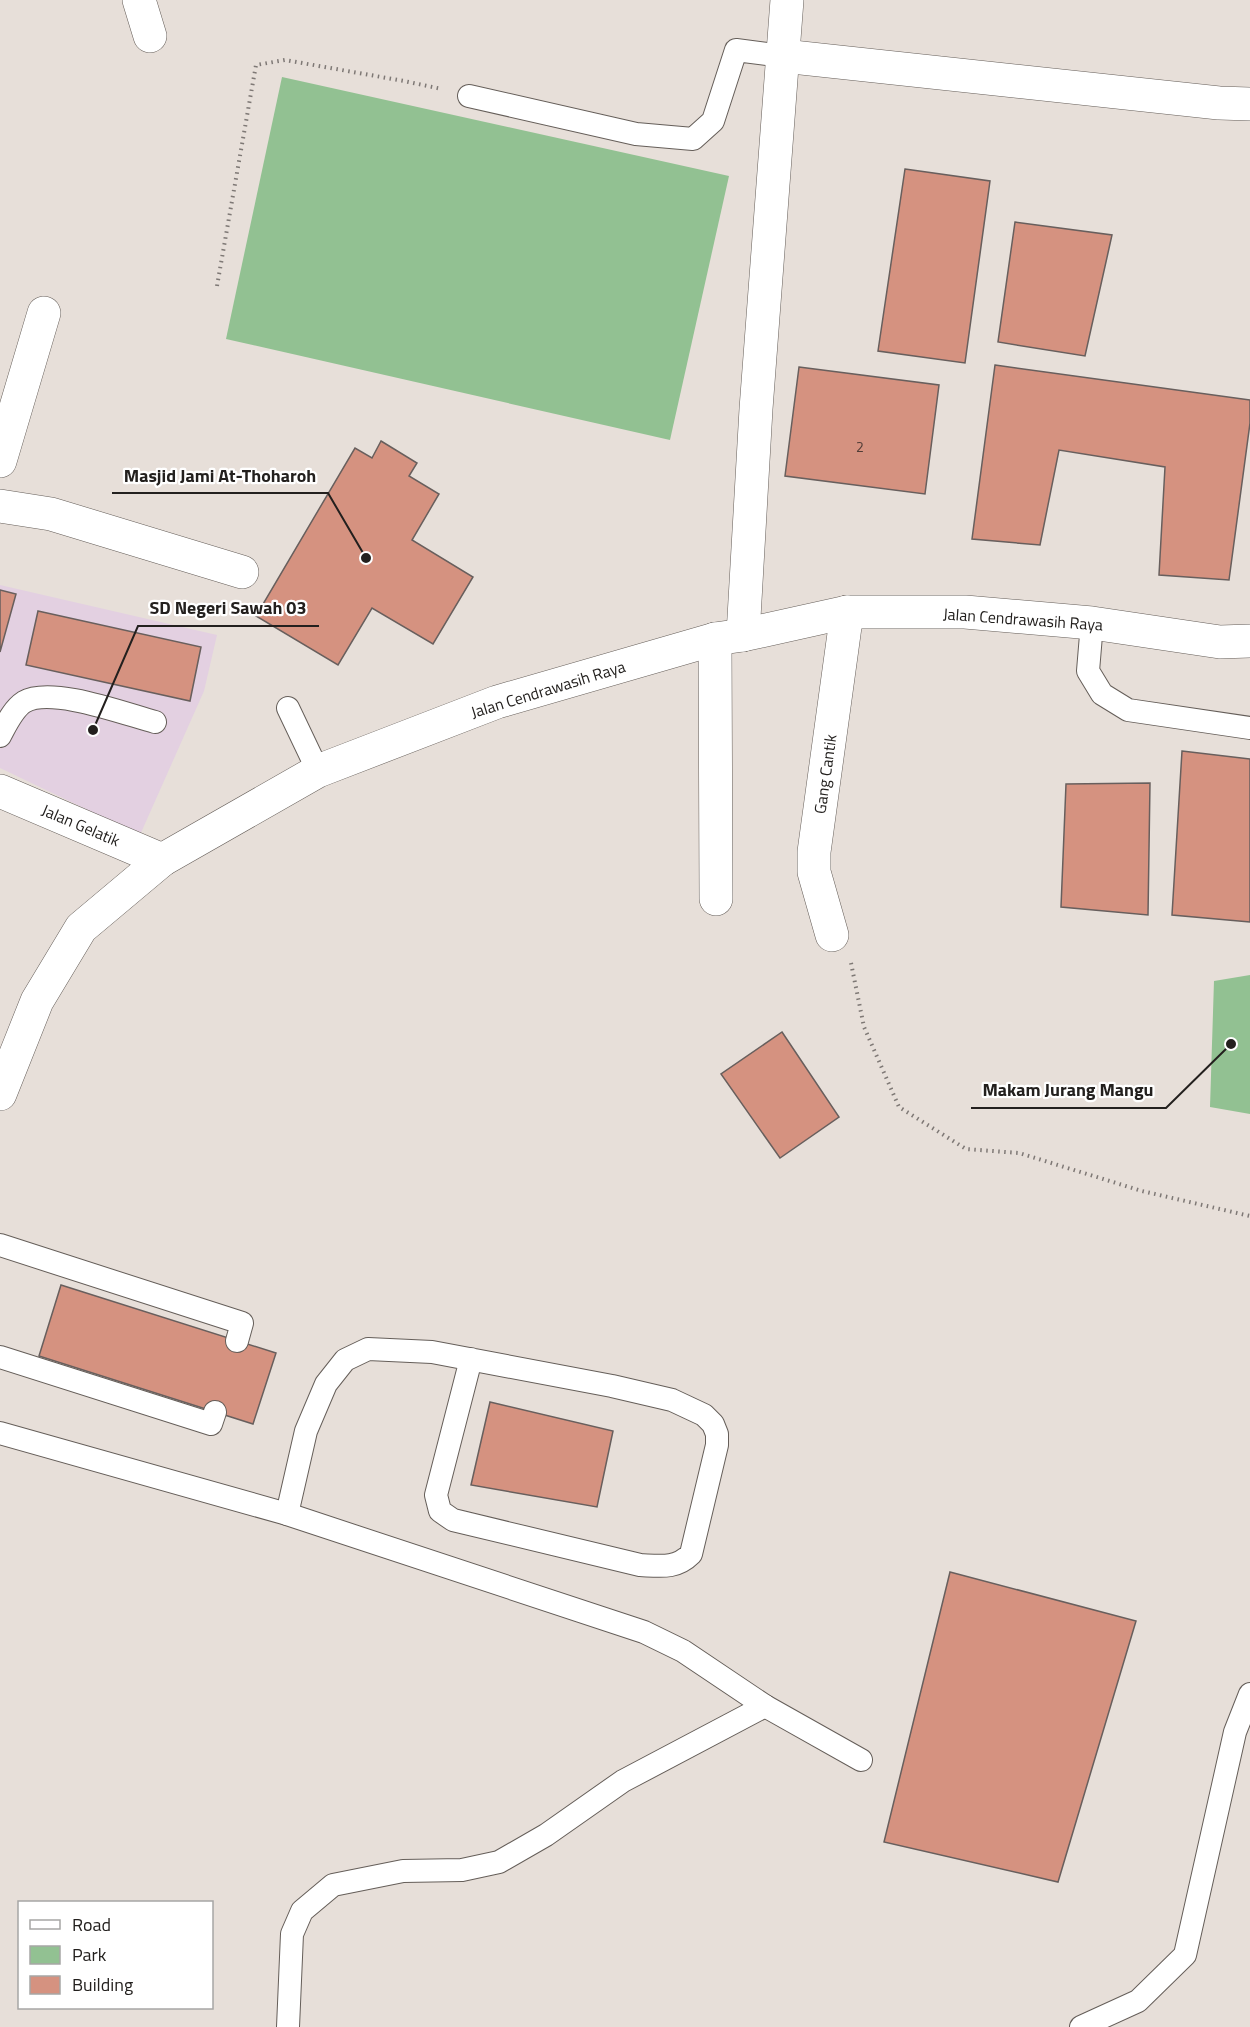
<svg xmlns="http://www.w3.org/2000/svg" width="1250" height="2027" font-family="'Titillium Web',sans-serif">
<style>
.education{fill:#e3d0e1}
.green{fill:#92c192}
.building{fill:#d59280;stroke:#685f5d;stroke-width:1.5}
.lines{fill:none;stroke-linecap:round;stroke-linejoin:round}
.lane-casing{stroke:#655e59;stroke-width:24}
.street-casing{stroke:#655e59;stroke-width:34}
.secondary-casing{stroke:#655e59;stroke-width:34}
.path{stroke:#7e7875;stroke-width:4;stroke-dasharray:1.5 4.5;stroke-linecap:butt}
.lane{stroke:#fff;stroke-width:22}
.street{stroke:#fff;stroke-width:33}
.secondary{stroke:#fff;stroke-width:33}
.labels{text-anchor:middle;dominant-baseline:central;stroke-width:4.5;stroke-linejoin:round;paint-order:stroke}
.number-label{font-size:14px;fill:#503c36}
.street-label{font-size:16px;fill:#23201e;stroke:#fff}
.leader{fill:none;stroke:#23201e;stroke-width:2}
.callout-dot{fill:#23201e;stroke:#fff;stroke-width:2}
.callout-label{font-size:18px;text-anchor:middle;font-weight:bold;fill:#23201e;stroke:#fff;stroke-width:4.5;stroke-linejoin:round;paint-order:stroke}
</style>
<rect width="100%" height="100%" fill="#e7dfd9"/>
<polygon class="education" points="0,585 217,635 204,691 140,835 0,768"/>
<g class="green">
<polygon points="282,77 729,176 670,440 226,339"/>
<polygon points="1250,975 1250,1114 1210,1107 1214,981"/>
</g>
<g class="building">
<polygon points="905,169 990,181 965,363 878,351"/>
<polygon points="1015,222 1112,235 1085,356 998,342"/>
<polygon points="995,365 1250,400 1250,423 1229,580 1159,575 1165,467 1059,450 1040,545 972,539"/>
<polygon points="799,367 939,385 925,494 785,476"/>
<polygon points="381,441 417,463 409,476 439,494 412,540 473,577 433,644 372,608 338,665 256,616 355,448 372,458"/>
<polygon points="0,590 16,594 0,652"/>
<polygon points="38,611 201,647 190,701 26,665"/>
<polygon points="1182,751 1250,759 1250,922 1172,915"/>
<polygon points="1150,783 1148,915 1061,907 1066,784"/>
<polygon points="782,1032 839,1117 780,1158 721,1074"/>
<polygon points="61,1285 276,1353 253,1424 39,1356"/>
<polygon points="490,1402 613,1431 597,1507 471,1485"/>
<polygon points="950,1572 1136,1621 1058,1882 884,1842"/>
</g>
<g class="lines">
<g class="lane-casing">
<g id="lane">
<polyline points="469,96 636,134 693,139 713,121 736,50 783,56"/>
<polyline points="1092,623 1088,671 1102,694 1128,710 1250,728"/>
<polyline points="288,708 318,771"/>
<path d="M0,736C6,725 13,709 24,702C51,686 125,714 155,722"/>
<polyline points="0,1245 242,1323 237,1341"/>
<polyline points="0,1357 211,1424 215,1412"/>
<polyline points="0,1433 287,1514 644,1632 683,1651 765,1706 861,1760"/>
<path d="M287,1514L306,1431L326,1384L345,1360L368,1349L432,1352L612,1386L672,1400L704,1415L713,1424L717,1434V1445L691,1554C676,1569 661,1566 640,1565L453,1520L440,1511L436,1495L471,1359"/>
<polyline points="288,2027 292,1934 302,1911 333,1885 403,1871 462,1870 499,1862 546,1835 623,1781 765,1706"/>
<polyline points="1081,2027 1138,2001 1185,1955 1235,1732 1250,1694"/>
</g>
</g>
<g class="street-casing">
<g id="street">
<polyline points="139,0 150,36"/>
<polyline points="783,56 1219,103 1250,104"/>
<polyline points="0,461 44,313"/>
<polyline points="0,506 51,514 242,572"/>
<polyline points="743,635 756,409 787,0"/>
<polyline points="715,639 716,899"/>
<polyline points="0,791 162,860"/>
<polyline points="832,935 814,872 814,852 847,612"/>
</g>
</g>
<g class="secondary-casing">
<polyline id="secondary" points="0,1094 37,1001 81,928 162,860 318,771 497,702 715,639 743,635 847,612 965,612 1092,623 1220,642 1250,641"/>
</g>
<g class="path">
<polyline points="217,286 256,65 285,60 404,81 442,89"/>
<polyline points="851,963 864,1027 899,1107 966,1149 1019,1153 1142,1191 1250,1216"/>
</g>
<use href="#lane" class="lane"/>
<use href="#street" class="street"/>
<use href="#secondary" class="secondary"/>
</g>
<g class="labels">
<g class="number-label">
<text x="860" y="446">2</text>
</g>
<g class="street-label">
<text transform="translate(1023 619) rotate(4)">Jalan Cendrawasih Raya</text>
<text transform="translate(548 689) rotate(-17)">Jalan Cendrawasih Raya</text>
<text transform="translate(825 774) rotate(-82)">Gang Cantik</text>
<text transform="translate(81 825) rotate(23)">Jalan Gelatik</text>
</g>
</g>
<path class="leader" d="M366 558L328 493H112M93 730L138 626H319M1231 1044L1166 1108H971"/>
<g class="callout-dot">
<circle cx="366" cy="558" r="6"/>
<circle cx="93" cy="730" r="6"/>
<circle cx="1231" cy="1044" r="6"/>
</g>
<g class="callout-label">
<text x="220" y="482">Masjid Jami At-Thoharoh</text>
<text x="228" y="614">SD Negeri Sawah 03</text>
<text x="1068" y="1096">Makam Jurang Mangu</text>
</g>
<rect x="18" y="1901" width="195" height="108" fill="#ffffff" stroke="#a7a6a5" stroke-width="1.5"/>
<rect x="30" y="1920" width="30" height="9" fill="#ffffff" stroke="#a7a6a5" stroke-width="1.5"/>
<text x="72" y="1931" font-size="18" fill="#23201e">Road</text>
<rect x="30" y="1946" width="30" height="18" fill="#92c192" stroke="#a7a6a5" stroke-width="1.5"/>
<text x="72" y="1961" font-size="18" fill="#23201e">Park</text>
<rect x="30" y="1976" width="30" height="18" fill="#d59280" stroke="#a7a6a5" stroke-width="1.5"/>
<text x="72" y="1991" font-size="18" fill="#23201e">Building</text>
</svg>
